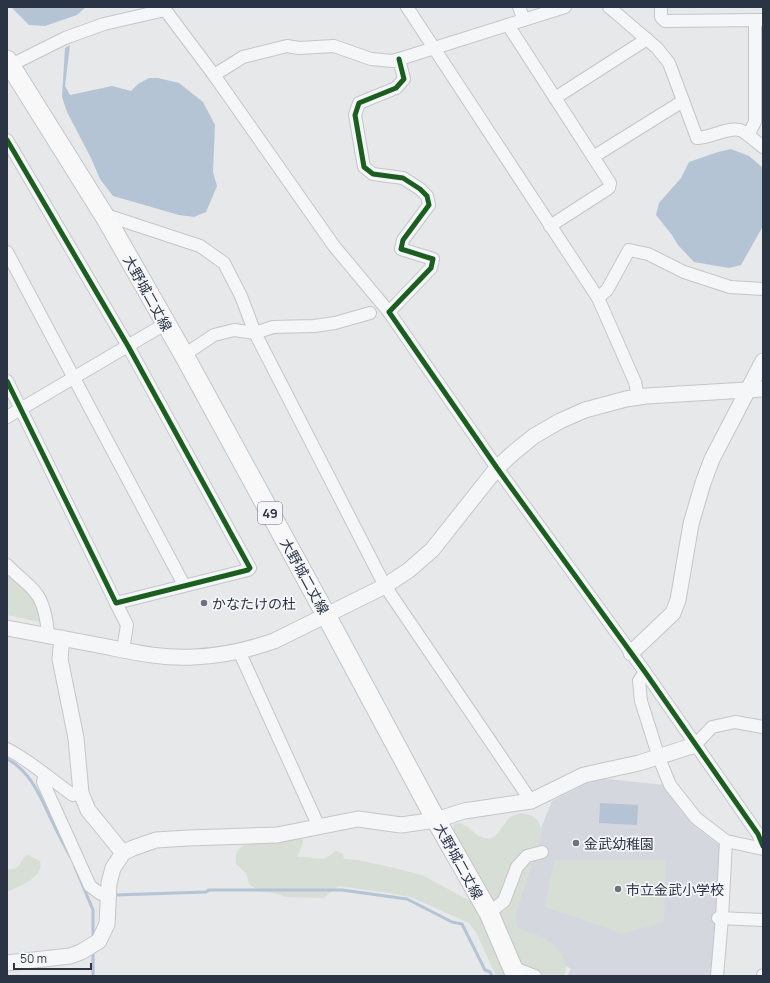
<svg xmlns="http://www.w3.org/2000/svg" width="770" height="983" font-family="Manrope,'Noto Sans JP',sans-serif">
<style>
.built{fill:#d4d7dd}
.green{fill:#d6ded6}
.water{fill:#b4c4d5}
.lines{fill:none;stroke-linecap:round;stroke-linejoin:round}
.stream{stroke:#b4c4d5;stroke-width:3}
.minor-casing{stroke:#c4c6c8;stroke-width:14}
.tertiary-casing{stroke:#c4c6c8;stroke-width:17}
.primary-casing{stroke:#c2c5c8;stroke-width:21}
.minor{stroke:#f5f6f7;stroke-width:12}
.tertiary{stroke:#f5f6f7;stroke-width:15}
.primary{stroke:#f8f8f8;stroke-width:19}
.cycleway-casing{stroke:#f4f6f9;stroke-width:8}
.cycleway{stroke:#1b5e20;stroke-width:5}
.poi-dot{fill:#6c737f;stroke:#f4f6f9;stroke-width:1.5}
.labels{text-anchor:middle;dominant-baseline:central;stroke-width:3.5;stroke-linejoin:round;paint-order:stroke}
.shield{fill:#f4f6f9;stroke:#676e7b;stroke-width:1}
.shield-label{font-size:13px;font-weight:bold;fill:#2b3445}
.street-label{font-size:14px;fill:#2b3445;stroke:#f4f6f9}
.poi-label{font-size:14px;fill:#2b3445;stroke:#f4f6f9;text-anchor:start}
</style>
<rect width="100%" height="100%" fill="#e6e8ea"/>
<polygon class="built" points="598,778 665,785 674,801 692,824 719,845 718,908 713,976 567,976 571,969 502,925 552,801"/>
<g class="green">
<polygon points="7,572 12,578 34,595 44,621 40,622 7,615"/>
<path d="M521,813C535,815 540,820 542,834L516,913V925C521,932 530,931 538,935C553,943 572,958 564,976H544L526,967L518,962L508,948L453,830L454,825L457,823C468,823 473,835 484,838C500,841 501,823 512,816C515,815 518,814 521,813Z"/>
<path d="M298,836L303,840L302,846L297,857C306,855 321,862 328,857C331,855 333,852 336,851L343,854L344,859L358,860L403,870L424,876L472,902L477,907L509,976H496L476,932L469,923L413,898L396,894L339,886L323,898L286,897L274,893L261,892L249,884L246,873L236,864C236,858 235,853 239,849C249,838 284,838 298,836Z"/>
<path d="M28,855L40,861C45,878 18,886 7,892V870C21,868 18,866 25,856Z"/>
<polygon points="554,860 666,860 664,922 623,934 545,907"/>
</g>
<g class="water">
<polygon points="11,7 86,7 77,15 45,26 29,25"/>
<polygon points="70,45 65,86 70,95 112,86 131,91 138,84 149,78 158,78 179,83 203,102 215,125 213,172 217,186 206,212 194,217 179,215 113,196 100,179 91,158 67,112 62,97 65,48"/>
<polygon points="731,149 749,156 763,168 763,226 741,265 729,268 694,262 678,245 672,235 656,215 659,203 681,178 689,162 718,152"/>
<polygon points="600,803 638,805 637,825 599,823"/>
</g>
<g class="lines">
<g class="stream">
<path d="M7,759C32,772 41,799 53,823C58,834 64,845 70,856"/>
<polyline points="75,867 93,910 93,940"/>
<polyline points="116,895 206,892 209,890 342,890 407,899 452,922 462,924 485,970 490,972 492,976"/>
<polyline points="93,976 93,951"/>
</g>
<g class="minor-casing">
<g id="minor">
<polyline points="163,7 214,75 334,246 389,312"/>
<polyline points="407,7 598,298 607,290 629,250 648,254 684,272 730,287 763,289"/>
<polyline points="519,7 524,20"/>
<path d="M609,7L657,48L669,63L697,138C709,138 729,127 739,130C742,130 745,133 748,135"/>
<polyline points="661,7 661,17 665,21 762,20"/>
<polyline points="755,20 755,122 748,135 763,147"/>
<polyline points="508,25 610,183 609,188 550,226"/>
<polyline points="399,59 404,79 396,88 359,103 355,115 364,167 373,174 403,178 420,189 427,196 429,205 403,240 401,249 433,259 431,268 389,312 497,468 645,672 758,834 763,846"/>
<polyline points="7,67 65,38 104,24 165,10"/>
<polyline points="214,75 243,57 287,46 299,48 334,46 371,59 393,61 565,7"/>
<polyline points="555,98 647,39"/>
<polyline points="7,140 128,346 250,568 248,570 116,603 7,381"/>
<polyline points="593,157 683,101"/>
<polyline points="107,220 112,217 200,246 224,263 241,296 255,333 385,586 531,801"/>
<polyline points="7,252 184,585"/>
<polyline points="598,298 635,382 638,397"/>
<polyline points="184,355 214,335 234,330 255,333 273,327 314,326 335,323 370,313"/>
<polyline points="7,417 165,324"/>
<path d="M7,565C16,575 28,583 36,593C45,605 47,621 48,635"/>
<polyline points="116,603 127,625 123,650"/>
<polyline points="239,651 319,827"/>
<polyline points="645,672 639,681 641,701 659,758 670,785 696,818 726,841 763,849"/>
<polyline points="695,745 712,727 735,722 763,727"/>
<path d="M7,749C31,761 51,780 73,795L81,793"/>
<polyline points="45,775 43,782 90,886 101,894 109,894"/>
<polyline points="489,913 504,901 517,867 527,856 542,852"/>
<polyline points="718,918 763,920"/>
<polyline points="512,967 535,976"/>
<polyline points="717,976 722,918 726,841"/>
<polyline points="763,976 763,975"/>
</g>
</g>
<g class="tertiary-casing">
<g id="tertiary">
<path d="M7,628C39,634 71,640 103,646C133,652 163,659 194,657C221,656 248,650 274,641L385,586L409,570L432,550L497,468L512,454L534,436L560,421L585,410L626,399L646,396L763,389"/>
<polyline points="62,638 60,659 76,738 81,793 88,810 123,853"/>
<polyline points="631,653 673,613 678,600 691,524 703,483 712,459 763,361"/>
<polyline points="7,963 70,956 81,952 99,941 107,924 109,883 113,868 123,853 133,848 156,840 188,838 277,835 358,819 401,825 436,820 464,811 531,801 584,775 639,763 695,745"/>
</g>
</g>
<g class="primary-casing">
<polyline id="primary" points="7,60 107,220 184,355 326,615 436,820 489,913 516,976"/>
</g>
<use href="#minor" class="minor"/>
<use href="#tertiary" class="tertiary"/>
<use href="#primary" class="primary"/>
<g class="cycleway-casing">
<g id="cycleway">
<polyline points="399,59 404,79 396,88 359,103 355,115 364,167 373,174 403,178 420,189 427,196 429,205 403,240 401,249 433,259 431,268 389,312 497,468 645,672 758,834 763,846"/>
<polyline points="7,140 128,346 250,568 248,570 116,603 7,381"/>
</g>
</g>
<use href="#cycleway" class="cycleway"/>
</g>
<g class="poi-dot">
<circle cx="204" cy="603" r="4"/>
<circle cx="576" cy="843" r="4"/>
<circle cx="618" cy="889" r="4"/>
</g>
<g class="labels">
<rect class="shield" x="258" y="502" width="24" height="22" rx="3"/>
<g class="shield-label">
<text x="270" y="513">49</text>
</g>
<g class="street-label">
<text transform="translate(148 293) rotate(61)">大野城二丈線</text>
<text transform="translate(305 576) rotate(61)">大野城二丈線</text>
<text transform="translate(459 861) rotate(61)">大野城二丈線</text>
</g>
<g class="poi-label">
<text x="212" y="603">かなたけの杜</text>
<text x="584" y="843">金武幼稚園</text>
<text x="626" y="889">市立金武小学校</text>
</g>
</g>
<rect width="770" height="983" fill="none" stroke="#2b3445" stroke-width="16"/>
<path d="M14 963v6h77v-6" fill="none" stroke="#2b3445" stroke-width="2"/>
<text x="20" y="963" font-size="12" fill="#2b3445" stroke="#f4f6f9" stroke-width="3" paint-order="stroke">50 m</text>
</svg>
